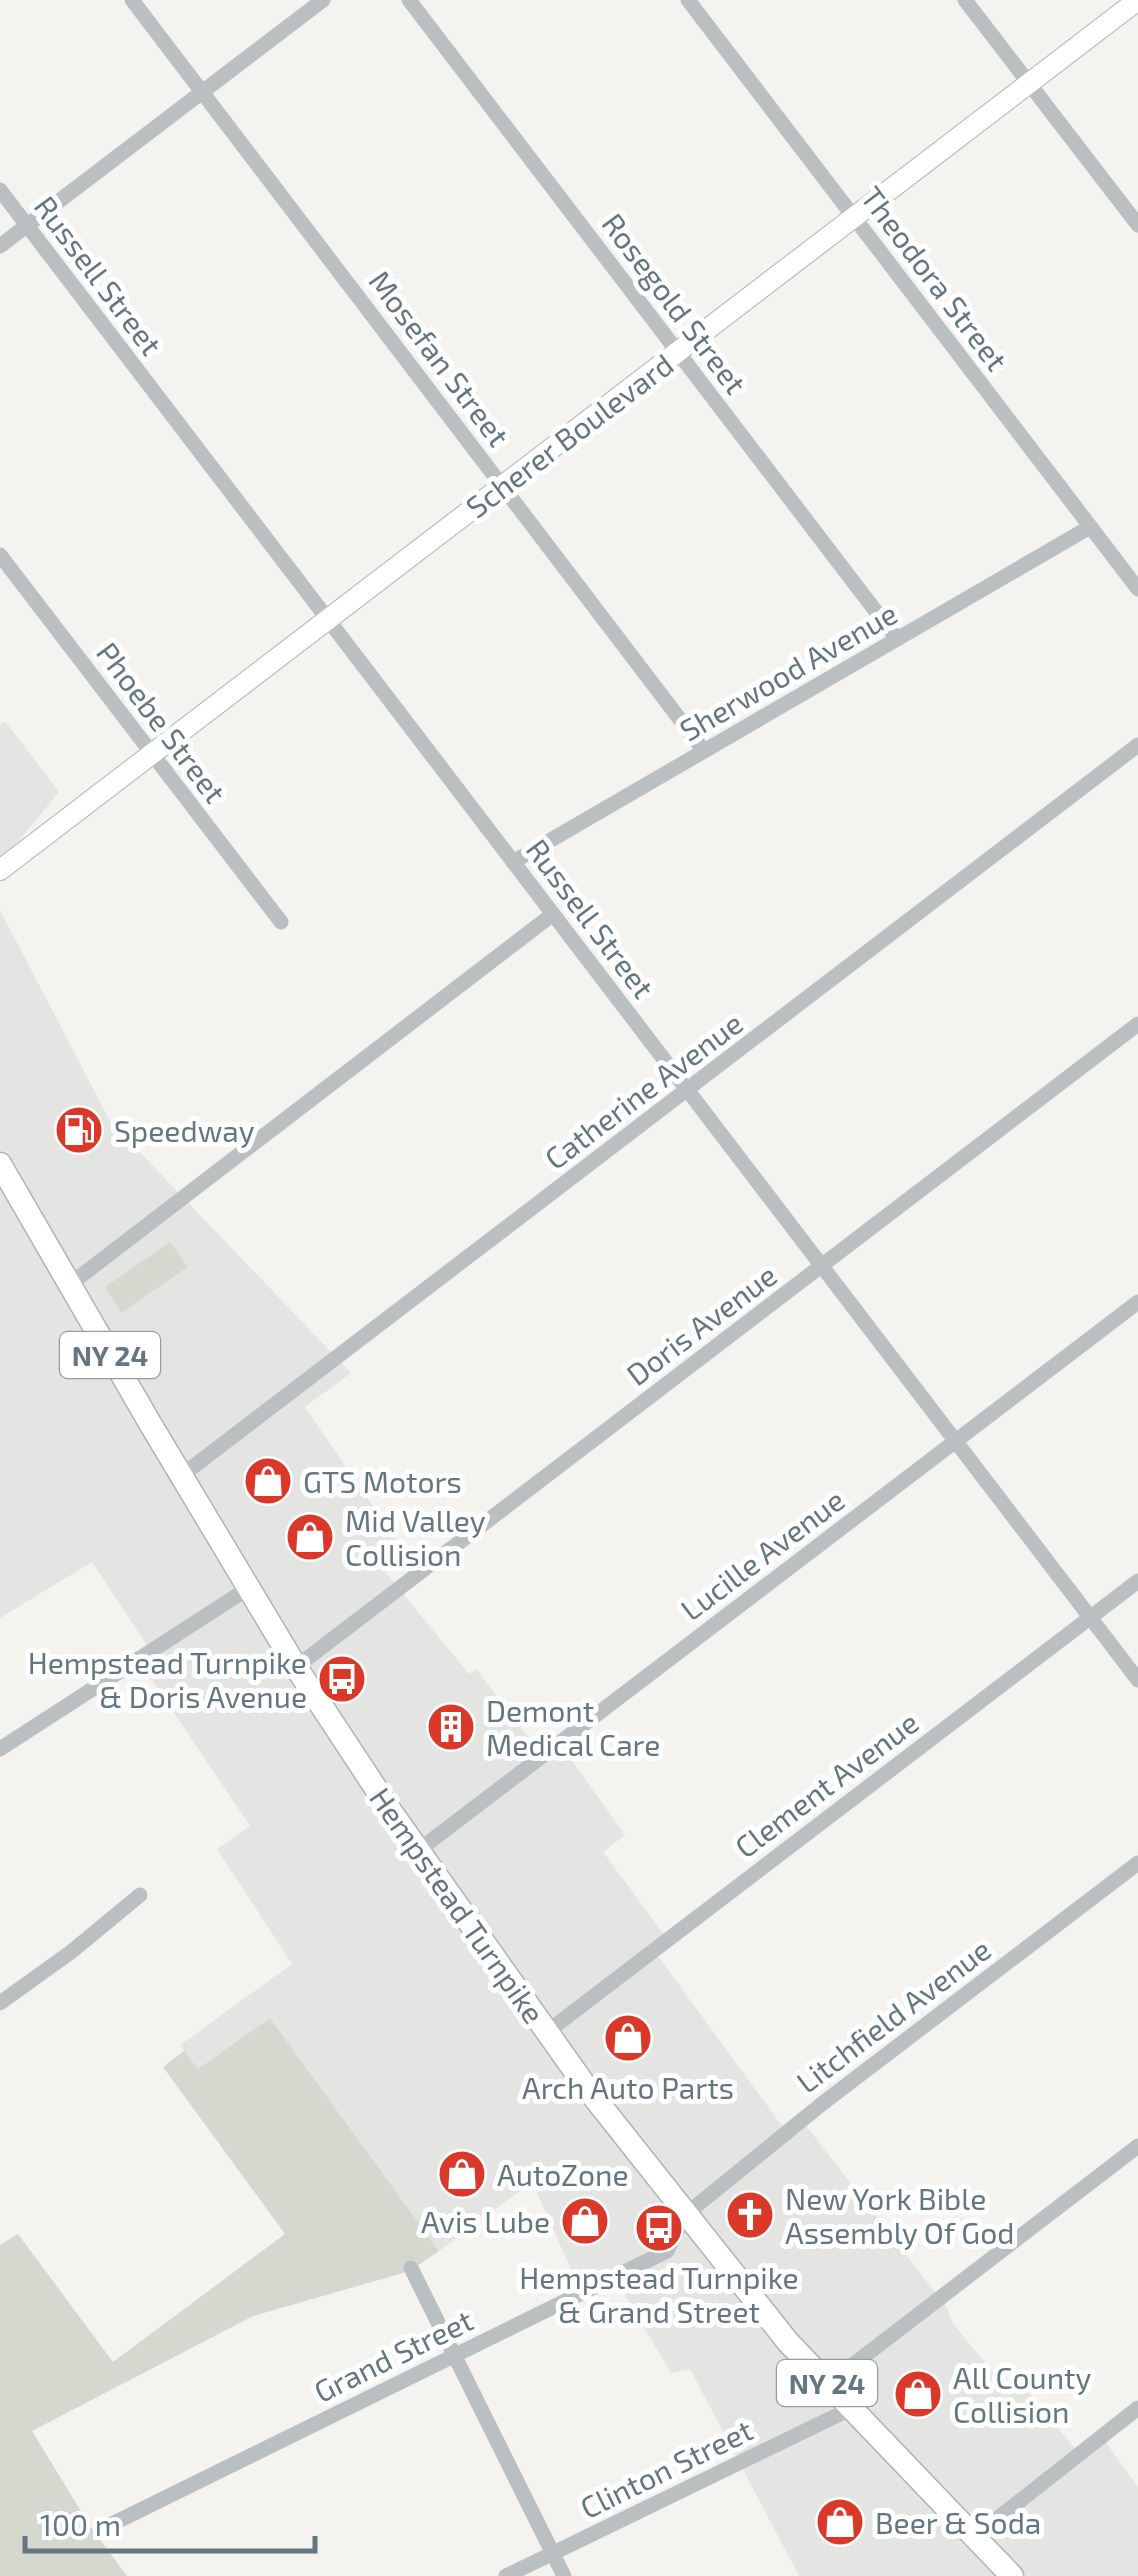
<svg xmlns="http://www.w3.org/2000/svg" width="1138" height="2576" font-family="'Exo 2',sans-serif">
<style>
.built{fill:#e4e5e3}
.green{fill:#d4d8cf}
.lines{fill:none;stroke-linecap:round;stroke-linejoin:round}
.secondary-casing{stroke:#adb4b7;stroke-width:22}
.primary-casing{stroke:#aeb4b7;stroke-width:25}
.street{stroke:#bac0c2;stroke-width:15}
.secondary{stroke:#fff;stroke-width:20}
.primary{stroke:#fff;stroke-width:22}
.labels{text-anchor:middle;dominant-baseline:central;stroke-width:10;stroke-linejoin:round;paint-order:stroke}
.shield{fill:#fff;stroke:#92a0a6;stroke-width:2.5}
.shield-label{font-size:28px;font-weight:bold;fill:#647780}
.street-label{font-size:30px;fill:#647780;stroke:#fff}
.poi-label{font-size:30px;fill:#647780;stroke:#fff;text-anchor:start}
</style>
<rect width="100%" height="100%" fill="#f4f3f0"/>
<g class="built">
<polygon points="5,721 59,792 0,863 0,725"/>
<polygon points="0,910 110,1121 351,1373 305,1407 404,1552 386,1573 469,1674 476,1669 540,1752 558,1741 625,1835 603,1852 665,1936 652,1948 788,2134 804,2123 948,2309 951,2321 1005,2387 1017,2379 1077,2451 1099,2433 1138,2487 1138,2576 799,2576 690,2369 671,2373 616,2280 582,2294 532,2182 439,2251 270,2018 197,2070 180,2045 292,1964 217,1849 250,1826 140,1662 152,1653 92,1562 0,1618"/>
</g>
<g class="green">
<polygon points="170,1242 188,1267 121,1313 105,1287"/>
<polygon points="270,2018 439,2251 410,2271 253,2316 32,2431 90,2526 127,2576 0,2576 0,2245 18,2234 113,2362 285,2234 163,2067 184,2051 198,2069"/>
</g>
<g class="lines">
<g class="secondary-casing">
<polyline id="secondary" points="0,870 1138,0"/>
</g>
<g class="primary-casing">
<polyline id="primary" points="0,1164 151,1425 296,1667 392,1813 589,2091 788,2342 1012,2576"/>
</g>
<g class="street">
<polyline points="132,0 704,751"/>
<polyline points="409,0 897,639"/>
<polyline points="688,0 1138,589"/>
<polyline points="965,0 1138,225"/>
<polyline points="0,190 1138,1680"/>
<polyline points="0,246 323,0"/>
<polyline points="0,555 281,922"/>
<polyline points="513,862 1090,527"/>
<polyline points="69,1285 553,914"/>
<polyline points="181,1476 1138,745"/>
<polyline points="296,1667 1138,1024"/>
<polyline points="0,1749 247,1589"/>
<polyline points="419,1850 1138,1302"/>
<polyline points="0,2003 71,1952 140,1895"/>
<polyline points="547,2032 1138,1581"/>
<polyline points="411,2268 564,2576"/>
<polyline points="828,2384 1138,2146"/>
<polyline points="106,2527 667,2251 685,2215 823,2103 1138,1863"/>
<polyline points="974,2537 1138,2408"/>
<polyline points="506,2576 850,2409"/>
</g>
<use href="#secondary" class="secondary"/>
<use href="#primary" class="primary"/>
</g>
<defs>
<g id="fuel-disc" transform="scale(2.5)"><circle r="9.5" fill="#da3829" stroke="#fff"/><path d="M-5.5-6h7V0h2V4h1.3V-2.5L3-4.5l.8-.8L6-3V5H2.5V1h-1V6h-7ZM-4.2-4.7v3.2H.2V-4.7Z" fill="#fff"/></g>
<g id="shop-disc" transform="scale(2.5)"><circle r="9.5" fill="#da3829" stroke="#fff"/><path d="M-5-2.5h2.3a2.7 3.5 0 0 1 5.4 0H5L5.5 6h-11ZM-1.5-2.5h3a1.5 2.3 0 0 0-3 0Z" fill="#fff"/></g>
<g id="bus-disc" transform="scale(2.5)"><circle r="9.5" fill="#da3829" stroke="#fff"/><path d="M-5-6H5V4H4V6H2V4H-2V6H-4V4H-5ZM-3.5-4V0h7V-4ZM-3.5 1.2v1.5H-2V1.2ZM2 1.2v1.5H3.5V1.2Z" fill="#fff"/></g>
<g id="building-disc" transform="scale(2.5)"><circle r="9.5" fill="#da3829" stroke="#fff"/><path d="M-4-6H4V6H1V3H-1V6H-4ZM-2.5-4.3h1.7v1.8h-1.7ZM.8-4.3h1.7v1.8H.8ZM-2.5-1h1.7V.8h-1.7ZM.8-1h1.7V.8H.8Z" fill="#fff"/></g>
<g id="church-disc" transform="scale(2.5)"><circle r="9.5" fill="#da3829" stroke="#fff"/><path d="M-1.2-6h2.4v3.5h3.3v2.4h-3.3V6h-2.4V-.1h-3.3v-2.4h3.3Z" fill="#fff"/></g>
</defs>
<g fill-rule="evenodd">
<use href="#fuel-disc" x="79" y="1130"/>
<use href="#shop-disc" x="268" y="1481"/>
<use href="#shop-disc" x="310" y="1537"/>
<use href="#bus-disc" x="342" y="1679"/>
<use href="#building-disc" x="451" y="1727"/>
<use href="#shop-disc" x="628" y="2038"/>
<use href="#shop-disc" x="462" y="2174"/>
<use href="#church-disc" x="750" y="2215"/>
<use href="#shop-disc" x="585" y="2221"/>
<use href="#bus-disc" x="659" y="2228"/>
<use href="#shop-disc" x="918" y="2394"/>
<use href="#shop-disc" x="840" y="2522"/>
</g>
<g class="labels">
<g class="shield">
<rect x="60" y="1332" width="100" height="46" rx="8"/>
<rect x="777" y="2360" width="100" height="46" rx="8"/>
</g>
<g class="shield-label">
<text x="110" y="1355">NY 24</text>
<text x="827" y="2383">NY 24</text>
</g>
<g class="street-label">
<text transform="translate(99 275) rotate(53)">Russell Street</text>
<text transform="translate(935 278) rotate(53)">Theodora Street</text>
<text transform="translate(675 303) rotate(53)">Rosegold Street</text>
<text transform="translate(440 358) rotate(53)">Mosefan Street</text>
<text transform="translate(569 435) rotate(-37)">Scherer Boulevard</text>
<text transform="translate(788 671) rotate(-30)">Sherwood Avenue</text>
<text transform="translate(162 722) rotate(53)">Phoebe Street</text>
<text transform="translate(591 918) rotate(53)">Russell Street</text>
<text transform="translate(643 1090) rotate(-37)">Catherine Avenue</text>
<text transform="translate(701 1324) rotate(-37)">Doris Avenue</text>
<text transform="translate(762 1554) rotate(-37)">Lucille Avenue</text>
<text transform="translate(826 1784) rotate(-37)">Clement Avenue</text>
<text transform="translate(458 1905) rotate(55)">Hempstead Turnpike</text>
<text transform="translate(893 2015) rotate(-37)">Litchfield Avenue</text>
<text transform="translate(393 2355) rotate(-26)">Grand Street</text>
<text transform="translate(666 2468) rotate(-26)">Clinton Street</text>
</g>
<g class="poi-label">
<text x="114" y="1130">Speedway</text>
<text x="303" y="1481">GTS Motors</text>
<text x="345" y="1520">Mid Valley<tspan x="345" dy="34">Collision</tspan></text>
<text x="307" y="1662" text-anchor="end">Hempstead Turnpike<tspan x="307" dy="34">&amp; Doris Avenue</tspan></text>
<text x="486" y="1710">Demont<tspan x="486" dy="34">Medical Care</tspan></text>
<text x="628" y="2087" text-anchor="middle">Arch Auto Parts</text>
<text x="497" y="2174">AutoZone</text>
<text x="785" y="2198">New York Bible<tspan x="785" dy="34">Assembly Of God</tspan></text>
<text x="550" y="2221" text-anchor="end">Avis Lube</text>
<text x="659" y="2277" text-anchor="middle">Hempstead Turnpike<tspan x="659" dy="34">&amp; Grand Street</tspan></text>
<text x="953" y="2377">All County<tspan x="953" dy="34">Collision</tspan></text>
<text x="875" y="2522">Beer &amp; Soda</text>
</g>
</g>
<path d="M25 2536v15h290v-15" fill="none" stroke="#647780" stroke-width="5"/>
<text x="40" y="2536" font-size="30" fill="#647780" stroke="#ffffff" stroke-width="8" paint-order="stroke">100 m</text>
</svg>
